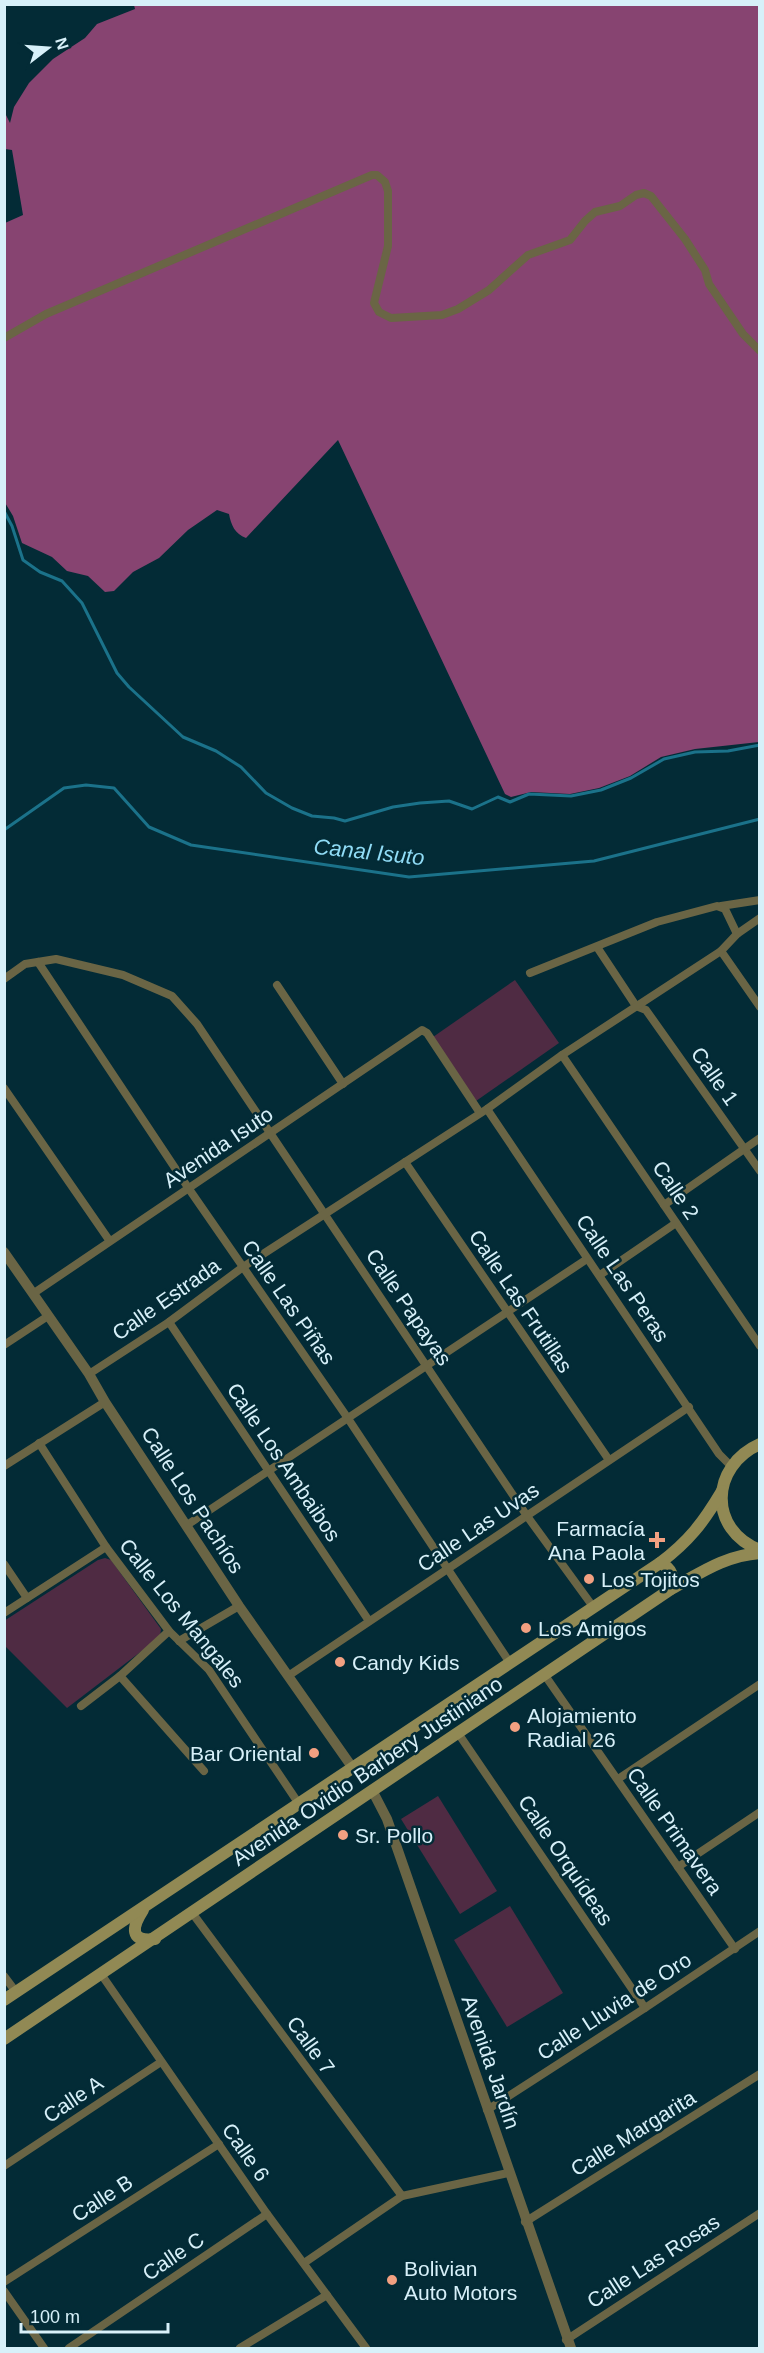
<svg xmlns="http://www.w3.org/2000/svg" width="764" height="2353" font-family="Helvetica,sans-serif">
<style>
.green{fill:#4f2b43}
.forest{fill:#874471}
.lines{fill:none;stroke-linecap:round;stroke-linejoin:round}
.stream{stroke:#1b728a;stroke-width:3}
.minor{stroke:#6a6545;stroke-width:8}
.tertiary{stroke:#6a6545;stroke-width:10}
.secondary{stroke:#918954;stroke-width:12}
.poi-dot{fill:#f2a081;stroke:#032b36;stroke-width:2}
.labels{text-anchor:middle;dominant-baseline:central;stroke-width:5;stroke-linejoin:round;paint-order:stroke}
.street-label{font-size:21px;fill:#d7f0f9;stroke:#032b36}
.poi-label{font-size:21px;fill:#d7f0f9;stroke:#032b36;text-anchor:start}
.water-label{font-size:22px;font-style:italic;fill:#90dcf6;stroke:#032b36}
</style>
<rect width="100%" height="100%" fill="#032b36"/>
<g class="green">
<polygon points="515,980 559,1043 476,1101 433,1037"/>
<polygon points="105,1558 111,1560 161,1629 160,1637 67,1708 5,1646 4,1621 98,1560"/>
<polygon points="438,1796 497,1891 460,1914 401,1819"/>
<polygon points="510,1906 563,1993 507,2027 454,1940"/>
</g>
<path class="forest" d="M134,5H759V742L695,749L661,757L630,776L599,788L570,794L531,792L511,797L505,794L338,440L246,538C235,534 231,525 229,514L217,510L188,530L159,558L133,572L114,591L105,592L88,576L67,571L52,557L22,543L13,516L4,501L5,223L23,215L12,150L5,149L4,111L10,123L14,107L29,83L53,59L85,38L97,24L135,9Z"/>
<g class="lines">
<g class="stream">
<polyline points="4,511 12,526 23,560 40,572 62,581 82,603 117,673 129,687 183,737 216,751 241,767 266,793 292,808 312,816 334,818 345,821 393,807 420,803 449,801 472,809 498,797 510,802 529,794 571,796 601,790 631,778 664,759 695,752 728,751 760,745"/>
<polyline points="4,830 64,788 86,785 114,788 149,827 191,845 409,877 594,861 760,819"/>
</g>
<g class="minor">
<polyline points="4,338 46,314 372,175 377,175 385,182 388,191 388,246 374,303 379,312 391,318 442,315 458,309 489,290 528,255 570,240 585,221 595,212 620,206 636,195 644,193 651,196 685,239 705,270 709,284 743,334 760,351"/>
<polyline points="721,906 760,900"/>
<polyline points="597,947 636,1006 646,1010 760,1171"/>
<polyline points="721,951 760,1007"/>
<polyline points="38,962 189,1189 347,1417 510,1663"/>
<polyline points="530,973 657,922 717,906 725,909 737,934"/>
<polyline points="4,979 25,964 56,959 123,975 172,996 197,1024 527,1516 594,1608"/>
<polyline points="277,985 343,1084"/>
<polyline points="562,1055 760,1346"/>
<polyline points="4,1088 109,1240"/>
<polyline points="487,1109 719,1454 731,1466"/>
<polyline points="405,1162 609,1460"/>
<polyline points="664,1205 760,1138"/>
<polyline points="600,1275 676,1223"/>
<polyline points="34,1293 422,1030 427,1033 480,1113"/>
<polyline points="169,1322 369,1621"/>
<polyline points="4,1345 48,1316"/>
<polyline points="89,1374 169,1322 243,1267 487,1109 562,1055 721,951 737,934 760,918"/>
<polyline points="39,1443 106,1547 169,1631 209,1670 299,1804"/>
<polyline points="4,1466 105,1402"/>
<polyline points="187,1525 587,1259"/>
<polyline points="4,1564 27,1598"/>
<polyline points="4,1613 106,1547"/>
<polyline points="179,1641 239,1606"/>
<polyline points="544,1674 735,1949"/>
<polyline points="120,1676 204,1771"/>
<polyline points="288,1676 689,1407"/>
<polyline points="81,1706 120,1676 169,1631"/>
<polyline points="458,1733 645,2008"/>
<polyline points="618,1779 760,1684"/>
<polyline points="678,1867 760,1812"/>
<polyline points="193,1914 402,2196"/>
<polyline points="101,1974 267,2214 366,2348"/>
<polyline points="4,1976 16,1992"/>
<polyline points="487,2110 645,2008 760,1931"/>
<polyline points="4,2166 161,2062"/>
<polyline points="525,2222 760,2074"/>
<polyline points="304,2263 402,2196 508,2173"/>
<polyline points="4,2282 219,2144"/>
<polyline points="4,2291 44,2348"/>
<polyline points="566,2340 760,2213"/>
<polyline points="69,2348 267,2214"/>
<polyline points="240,2348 327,2295"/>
</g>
<g class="tertiary">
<polyline points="4,1252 89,1374 105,1402 239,1606 352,1767"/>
<polyline points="372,1790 387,1819 571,2348"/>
</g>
<g class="secondary">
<path d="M760,1444C710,1466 708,1530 760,1550"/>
<path d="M660,1563C672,1568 674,1576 671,1589"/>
<path d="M143,1910C132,1927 129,1942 155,1939"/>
<path d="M4,2000L660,1563C689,1541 703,1523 722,1491"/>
<path d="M4,2039L671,1589C702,1572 724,1556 760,1553"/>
</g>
</g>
<g class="poi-dot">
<path d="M654 1531h6v6h6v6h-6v6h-6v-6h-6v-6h6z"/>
<circle cx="589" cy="1579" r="6"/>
<circle cx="526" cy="1628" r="6"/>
<circle cx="340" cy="1662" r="6"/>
<circle cx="515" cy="1727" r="6"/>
<circle cx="314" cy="1753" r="6"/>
<circle cx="343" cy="1835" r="6"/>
<circle cx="392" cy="2280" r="6"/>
</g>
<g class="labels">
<g class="street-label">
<text transform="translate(715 1076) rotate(55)">Calle 1</text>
<text transform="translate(218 1147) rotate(-34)">Avenida Isuto</text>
<text transform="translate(676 1190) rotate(56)">Calle 2</text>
<text transform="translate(623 1278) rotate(56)">Calle Las Peras</text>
<text transform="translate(166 1299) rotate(-35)">Calle Estrada</text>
<text transform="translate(521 1301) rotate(56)">Calle Las Frutillas</text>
<text transform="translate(289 1302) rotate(55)">Calle Las Piñas</text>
<text transform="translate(409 1307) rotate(56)">Calle Papayas</text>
<text transform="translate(284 1462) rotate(56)">Calle Los Ambaibos</text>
<text transform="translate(193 1500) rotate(57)">Calle Los Pachíos</text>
<text transform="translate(478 1527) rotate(-34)">Calle Las Uvas</text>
<text transform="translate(182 1613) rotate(51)">Calle Los Mangales</text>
<text transform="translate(367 1771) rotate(-34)">Avenida Ovidio Barbery Justiniano</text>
<text transform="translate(675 1831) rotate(55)">Calle Primavera</text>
<text transform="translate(566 1860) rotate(56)">Calle Orquídeas</text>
<text transform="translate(614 2006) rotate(-33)">Calle Lluvia de Oro</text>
<text transform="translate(311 2045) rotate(54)">Calle 7</text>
<text transform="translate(491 2062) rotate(71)">Avenida Jardín</text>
<text transform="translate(73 2099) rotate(-34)">Calle A</text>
<text transform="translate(633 2133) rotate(-32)">Calle Margarita</text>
<text transform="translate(246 2152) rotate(55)">Calle 6</text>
<text transform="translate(102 2198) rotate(-33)">Calle B</text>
<text transform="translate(173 2256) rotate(-34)">Calle C</text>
<text transform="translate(653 2261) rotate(-33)">Calle Las Rosas</text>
</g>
<g class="poi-label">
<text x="645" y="1528" text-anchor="end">Farmacía<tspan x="645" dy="24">Ana Paola</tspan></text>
<text x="601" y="1579">Los Tojitos</text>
<text x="538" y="1628">Los Amigos</text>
<text x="352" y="1662">Candy Kids</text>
<text x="527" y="1715">Alojamiento<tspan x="527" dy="24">Radial 26</tspan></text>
<text x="302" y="1753" text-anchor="end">Bar Oriental</text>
<text x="355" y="1835">Sr. Pollo</text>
<text x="404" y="2268">Bolivian<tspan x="404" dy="24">Auto Motors</tspan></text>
</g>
<g class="water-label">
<text transform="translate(369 852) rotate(6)">Canal Isuto</text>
</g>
</g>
<rect width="764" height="2353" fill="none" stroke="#d7f0f9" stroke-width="12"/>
<g transform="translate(48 48) rotate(73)" stroke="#032b36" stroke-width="4.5" paint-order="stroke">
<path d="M0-4.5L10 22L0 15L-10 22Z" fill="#d7f0f9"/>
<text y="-9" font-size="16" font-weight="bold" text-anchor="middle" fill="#d7f0f9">N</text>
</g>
<path d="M21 2323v9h147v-9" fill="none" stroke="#d7f0f9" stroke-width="3"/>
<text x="30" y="2323" font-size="18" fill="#d7f0f9" stroke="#032b36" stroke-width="4.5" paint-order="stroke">100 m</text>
</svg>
